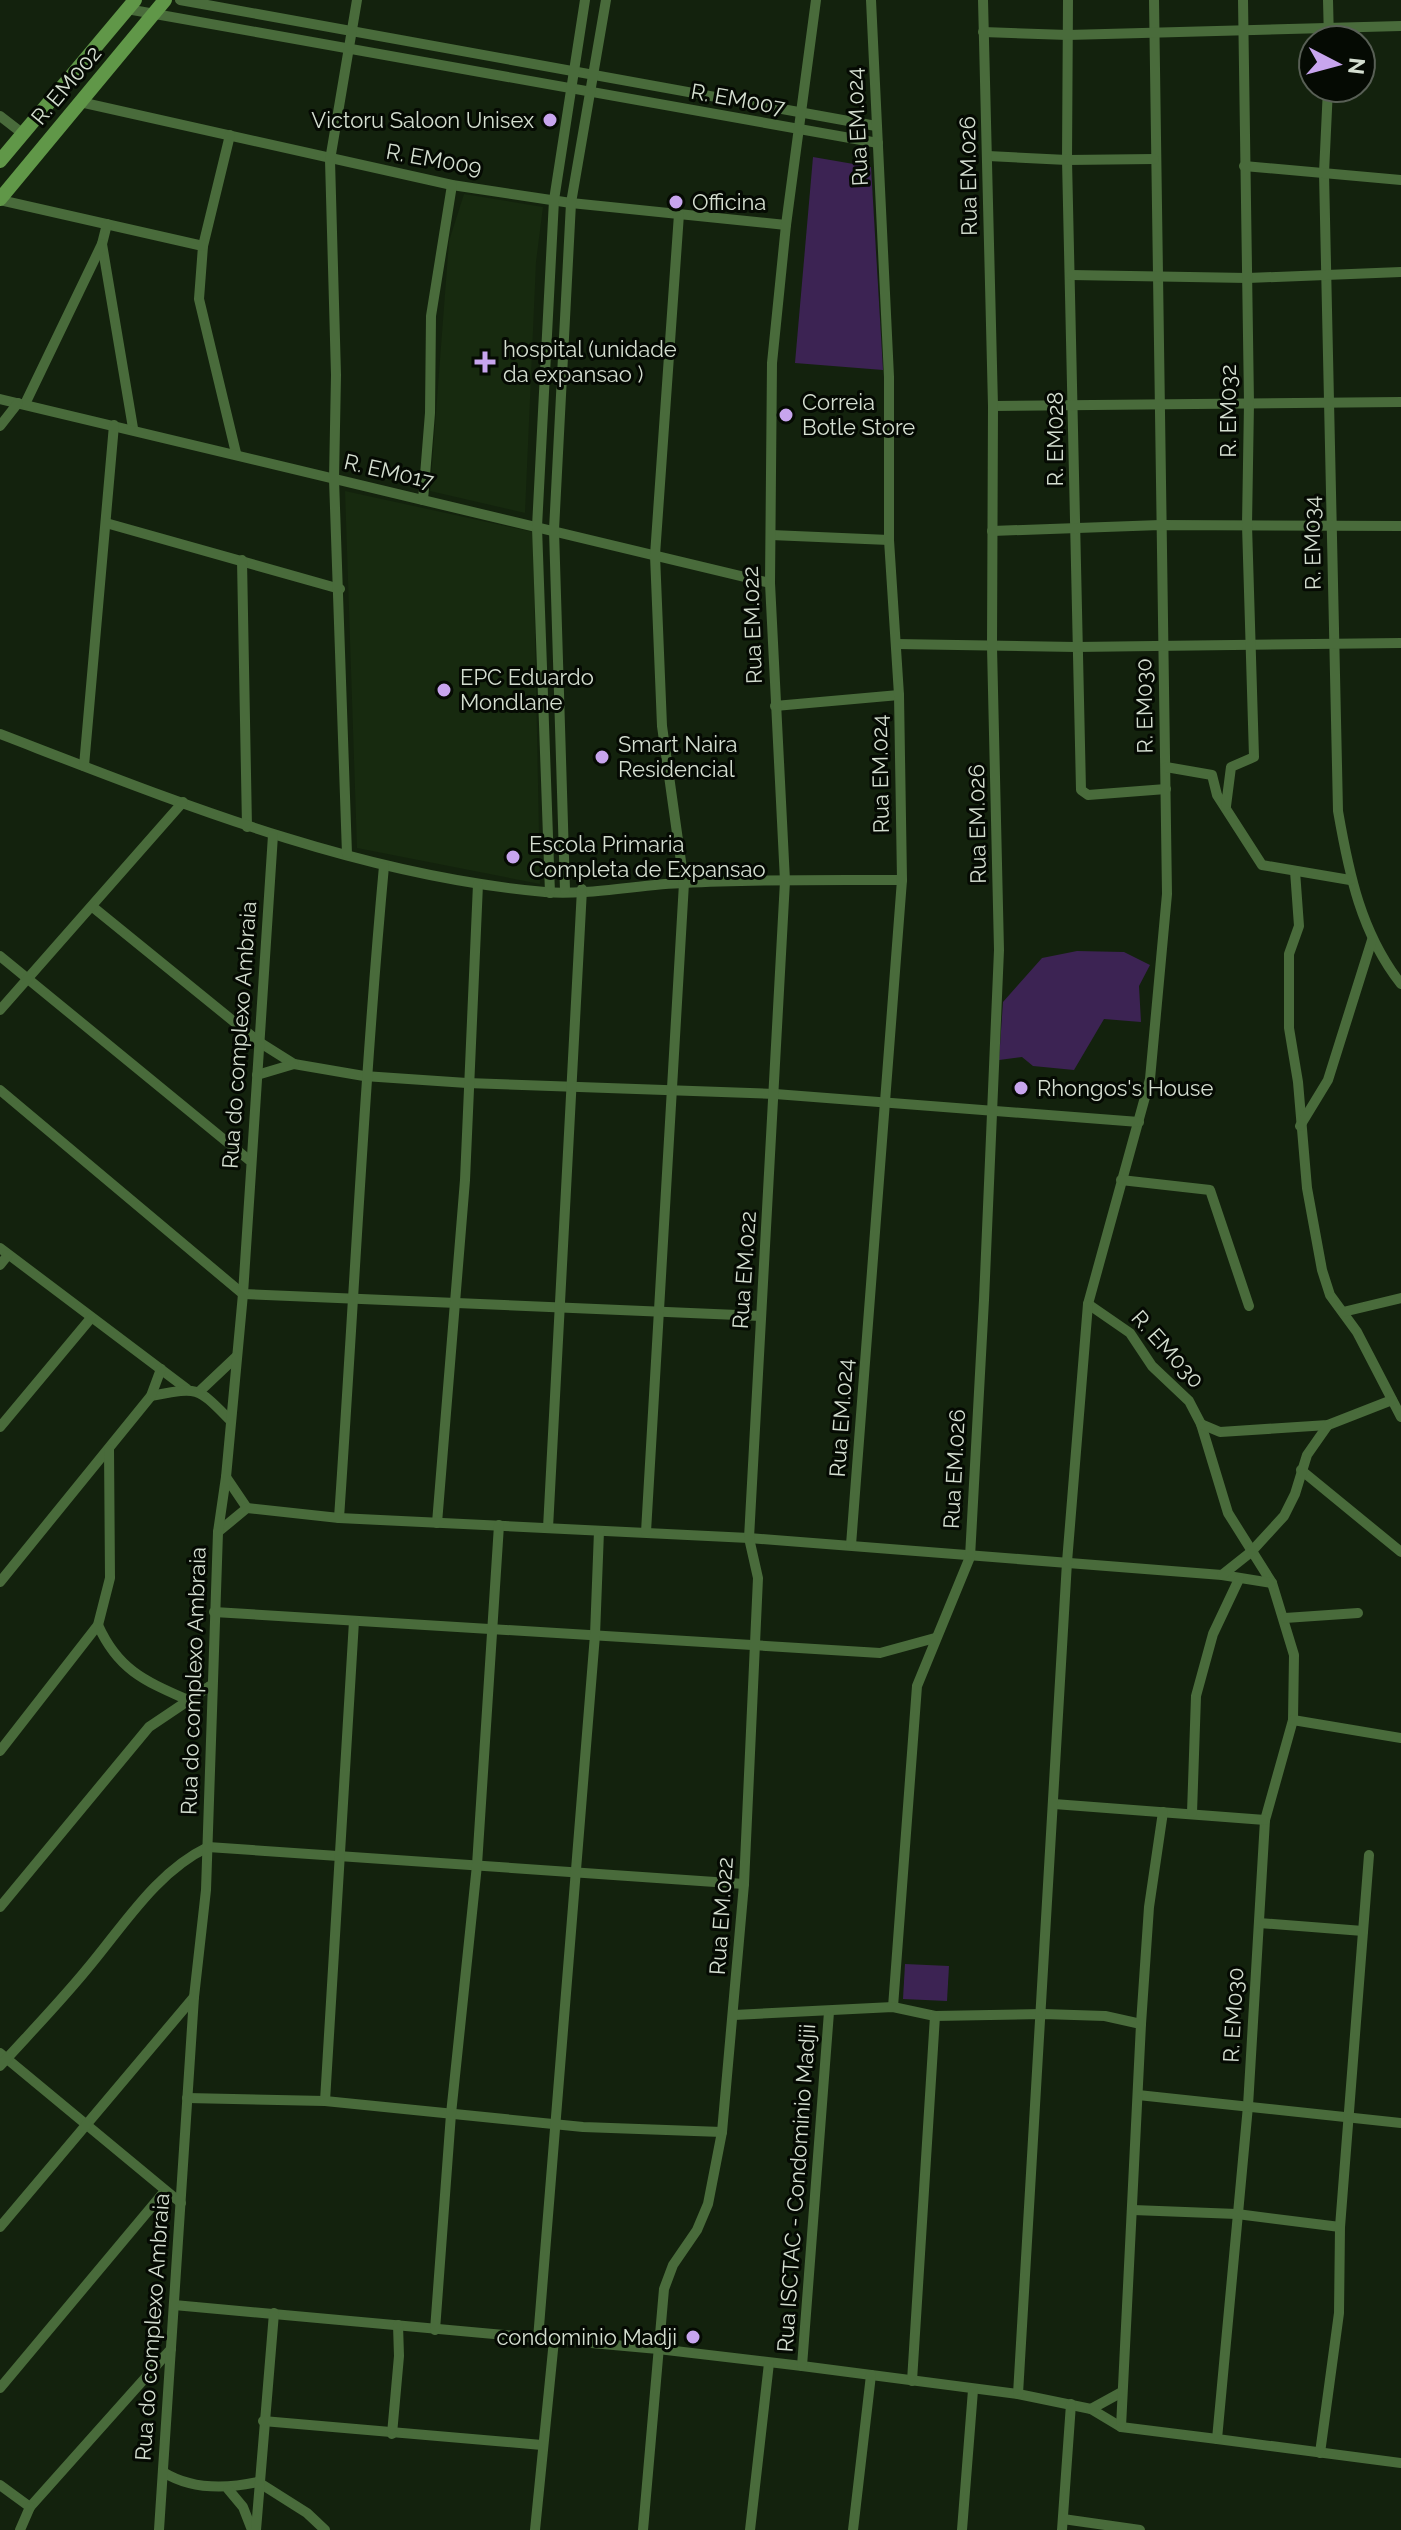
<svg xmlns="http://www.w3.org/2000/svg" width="1401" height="2530" font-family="Raleway,sans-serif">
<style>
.built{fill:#172a0f}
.green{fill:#3c2353}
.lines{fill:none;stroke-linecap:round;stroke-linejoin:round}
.street{stroke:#496b3b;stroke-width:10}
.secondary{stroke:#609748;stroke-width:14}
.poi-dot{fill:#c8a5ee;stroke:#050a03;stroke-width:3}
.labels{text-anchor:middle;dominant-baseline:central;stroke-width:6;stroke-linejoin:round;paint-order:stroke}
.street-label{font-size:22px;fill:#d4ded0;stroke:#050a03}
.poi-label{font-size:22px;fill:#d4ded0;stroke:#050a03;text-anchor:start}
</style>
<rect width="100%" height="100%" fill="#13220d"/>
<g class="built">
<polygon points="464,194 543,207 536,262 525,513 430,491 449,241"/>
<polygon points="345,491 533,532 540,884 357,848"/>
</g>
<g class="green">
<polygon points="813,157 871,167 883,370 795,363"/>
<polygon points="1077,951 1124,952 1150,965 1139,986 1141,1022 1104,1019 1074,1070 1033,1066 1022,1057 999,1060 1003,1002 1042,958"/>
<polygon points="905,1964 949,1966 947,2001 903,1999"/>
</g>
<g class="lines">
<g class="street">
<polyline points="180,0 876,126"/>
<polyline points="1068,0 1067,160 1081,790 1088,795 1166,789"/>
<polyline points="1154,0 1167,894 1150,1079 1088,1304 1130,1333 1152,1366 1189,1401 1201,1424 1228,1513 1272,1583 1294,1655 1293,1720 1265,1820 1248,2106 1217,2439 1401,2463"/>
<polyline points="1328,0 1329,40"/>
<polyline points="127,9 878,143"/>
<polyline points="983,32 1068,35 1401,26"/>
<path d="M1328,88L1324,173L1338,811C1349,874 1361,933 1401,984"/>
<polyline points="80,102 452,185 571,203 786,225"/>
<polyline points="0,116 22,133"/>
<polyline points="230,135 203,246 199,299 236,453"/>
<polyline points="988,156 1067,160 1154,159"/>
<polyline points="1244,166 1401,180"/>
<polyline points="0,200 203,246"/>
<polyline points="107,224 102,244 133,428"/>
<polyline points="1071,275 1248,278 1401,272"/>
<polyline points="0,399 770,583"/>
<polyline points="25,404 102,244"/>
<polyline points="993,406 1401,402"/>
<polyline points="0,426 18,403"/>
<polyline points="423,500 430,413 431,316 452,185"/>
<polyline points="106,523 340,589"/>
<polyline points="992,531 1160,525 1401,526"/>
<polyline points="771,535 889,540"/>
<polyline points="242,560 247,827"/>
<polyline points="896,644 1076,647 1401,643"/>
<polyline points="775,706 899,695"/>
<path d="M0,734C177,802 355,875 545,892C584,896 643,884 684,883C757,879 830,880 902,880"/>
<polyline points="84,766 114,425"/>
<polyline points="1166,767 1212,775 1217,795 1262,865 1350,880"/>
<polyline points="1226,806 1231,767 1254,757 1247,525 1249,403 1243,0"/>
<polyline points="347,854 334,479 336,375 330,160 357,0"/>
<polyline points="1295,871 1299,926 1289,954 1289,1028 1298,1082 1307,1188 1322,1270 1330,1295 1357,1332 1401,1417"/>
<polyline points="565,890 554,530 571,203 606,0"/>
<polyline points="550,893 537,527 554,200 585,0"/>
<polyline points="94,908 259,1042 294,1064 364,1076 467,1083 775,1094 1139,1122"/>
<polyline points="0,956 249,1160"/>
<polyline points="0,1010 183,802"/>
<polyline points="257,1075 294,1064"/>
<polyline points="0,1090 243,1294 761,1316"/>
<polyline points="1300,1126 1328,1080 1372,940"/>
<polyline points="1121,1180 1210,1190 1249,1306"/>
<polyline points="0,1248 187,1389"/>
<polyline points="0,1265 8,1255"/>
<polyline points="1343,1312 1401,1298"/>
<polyline points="201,1390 237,1356"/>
<path d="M151,1396C199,1387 196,1386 230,1420"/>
<polyline points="1201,1424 1220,1432 1328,1425 1392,1400"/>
<polyline points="0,1427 91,1318"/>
<polyline points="1301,1470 1401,1552"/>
<polyline points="226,1477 247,1508"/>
<path d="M339,1518C354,1300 364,1083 384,866"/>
<polyline points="437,1523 465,1180 478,884"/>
<polyline points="548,1528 582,889"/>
<polyline points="218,1532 247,1508 339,1518 749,1538 1222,1575 1272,1583"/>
<polyline points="646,1532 684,883 662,726 655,555 679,214"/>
<polyline points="851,1545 902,880 899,695 889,540 889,377 871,0"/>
<polyline points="1222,1575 1251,1552 1284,1516 1295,1494 1307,1455 1328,1425"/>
<polyline points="0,1582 151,1396 161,1369"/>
<polyline points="214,1612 880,1653 935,1638"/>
<polyline points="1285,1618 1358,1613"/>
<path d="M98,1625C118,1670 145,1681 188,1700"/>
<polyline points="1293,1720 1401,1738"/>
<polyline points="0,1751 98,1625 110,1578 109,1449"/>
<polyline points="1054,1804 1265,1820"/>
<polyline points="1192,1813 1196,1696 1213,1634 1239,1579"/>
<polyline points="0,1907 149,1727 210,1686"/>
<polyline points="1259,1923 1363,1931"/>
<polyline points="893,2007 917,1686 970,1557 984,1300 999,950 992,647 993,406 983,0"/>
<polyline points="734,2015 893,2007 935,2016 1043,2014 1105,2016 1141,2024"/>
<polyline points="0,2053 181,2203"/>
<path d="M0,2066C29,2034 60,2002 87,1969C124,1925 156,1872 208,1847L744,1884"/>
<polyline points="1138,2095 1401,2123"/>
<polyline points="187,2098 325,2101 583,2127 722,2132"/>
<polyline points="325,2101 354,1621"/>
<polyline points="1133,2210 1237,2214 1340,2227"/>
<polyline points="0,2227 194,1997"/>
<polyline points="174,2305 658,2349 802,2366 1018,2394 1091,2409 1121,2427 1217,2439"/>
<polyline points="435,2330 451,2114 477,1865 499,1525"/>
<polyline points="538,2339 595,1635 599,1531"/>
<polyline points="802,2366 829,2012"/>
<polyline points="912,2381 935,2016"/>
<polyline points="0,2388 164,2192"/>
<polyline points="1018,2394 1067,1562 1088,1304"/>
<polyline points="1091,2409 1122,2392"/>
<polyline points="263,2421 542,2445"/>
<polyline points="1121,2427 1141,2024 1149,1907 1163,1812"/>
<polyline points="392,2434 399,2356 398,2325"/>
<polyline points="1320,2453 1339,2313 1340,2227 1369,1855"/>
<path d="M163,2472C192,2490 226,2489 258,2482L307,2513L325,2530"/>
<polyline points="0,2485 30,2507 171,2349"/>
<polyline points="228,2489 243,2507 252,2530"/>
<polyline points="1063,2519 1140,2530"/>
<polyline points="20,2530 30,2507"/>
<polyline points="159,2530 194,1997 206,1890 218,1532 226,1477 243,1294 273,835"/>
<polyline points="256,2530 274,2313"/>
<polyline points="535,2530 554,2340"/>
<polyline points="643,2530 664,2289 673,2265 697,2230 708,2204 722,2132 744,1884 758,1578 749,1538 785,881 770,583 772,363 786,225 816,0"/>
<polyline points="750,2530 769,2363"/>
<polyline points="853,2530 871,2375"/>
<polyline points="962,2530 973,2390"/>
<polyline points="1062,2530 1071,2404"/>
</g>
<g class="secondary">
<polyline points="0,161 135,0"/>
<polyline points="0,199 165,0"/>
</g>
</g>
<g class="poi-dot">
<circle cx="550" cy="120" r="8"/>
<circle cx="676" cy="202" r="8"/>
<path d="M481 350h8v8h8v8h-8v8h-8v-8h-8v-8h8z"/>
<circle cx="786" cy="415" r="8"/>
<circle cx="444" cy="690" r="8"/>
<circle cx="602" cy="757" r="8"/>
<circle cx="513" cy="857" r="8"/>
<circle cx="1021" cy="1088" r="8"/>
<circle cx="693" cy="2337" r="8"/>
</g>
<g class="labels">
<g class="street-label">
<text transform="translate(66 85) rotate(-50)">R. EM002</text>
<text transform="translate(738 99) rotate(10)">R. EM007</text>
<text transform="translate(857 127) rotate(-93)">Rua EM.024</text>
<text transform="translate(434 159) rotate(10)">R. EM009</text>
<text transform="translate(968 176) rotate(-91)">Rua EM.026</text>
<text transform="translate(1228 411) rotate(-90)">R. EM032</text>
<text transform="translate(1055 439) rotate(-90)">R. EM028</text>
<text transform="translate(389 471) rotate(13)">R. EM017</text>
<text transform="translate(1312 543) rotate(-91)">R. EM034</text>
<text transform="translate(752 625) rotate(-92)">Rua EM.022</text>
<text transform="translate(1144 706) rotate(-91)">R. EM030</text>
<text transform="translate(880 774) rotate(-91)">Rua EM.024</text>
<text transform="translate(977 824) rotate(-91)">Rua EM.026</text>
<text transform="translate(239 1035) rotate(-86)">Rua do complexo Ambraia</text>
<text transform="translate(744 1270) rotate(-86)">Rua EM.022</text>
<text transform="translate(1168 1349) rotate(48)">R. EM030</text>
<text transform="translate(841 1418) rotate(-86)">Rua EM.024</text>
<text transform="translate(954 1469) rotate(-87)">Rua EM.026</text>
<text transform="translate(193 1681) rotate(-88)">Rua do complexo Ambraia</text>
<text transform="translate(721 1916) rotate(-86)">Rua EM.022</text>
<text transform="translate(1233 2015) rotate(-87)">R. EM030</text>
<text transform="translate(796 2188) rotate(-86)">Rua ISCTAC - Condominio Madjii</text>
<text transform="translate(152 2327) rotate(-86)">Rua do complexo Ambraia</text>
</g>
<g class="poi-label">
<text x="534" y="120" text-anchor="end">Victoru Saloon Unisex</text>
<text x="692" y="202">Officina</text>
<text x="503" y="349">hospital (unidade<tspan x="503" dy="25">da expansao )</tspan></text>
<text x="802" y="402">Correia<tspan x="802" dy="25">Botle Store</tspan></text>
<text x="460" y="677">EPC Eduardo<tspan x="460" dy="25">Mondlane</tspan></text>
<text x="618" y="744">Smart Naira<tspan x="618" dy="25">Residencial</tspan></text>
<text x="529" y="844">Escola Primaria<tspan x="529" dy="25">Completa de Expansao</tspan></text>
<text x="1037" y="1088">Rhongos's House</text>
<text x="677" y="2337" text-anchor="end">condominio Madji</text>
</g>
</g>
<g transform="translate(1337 64) rotate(96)"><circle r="38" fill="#050a03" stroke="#585f55" stroke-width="2"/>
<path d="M0-6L14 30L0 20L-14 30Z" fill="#c8a5ee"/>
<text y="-12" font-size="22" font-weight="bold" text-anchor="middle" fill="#d4ded0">N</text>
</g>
</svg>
